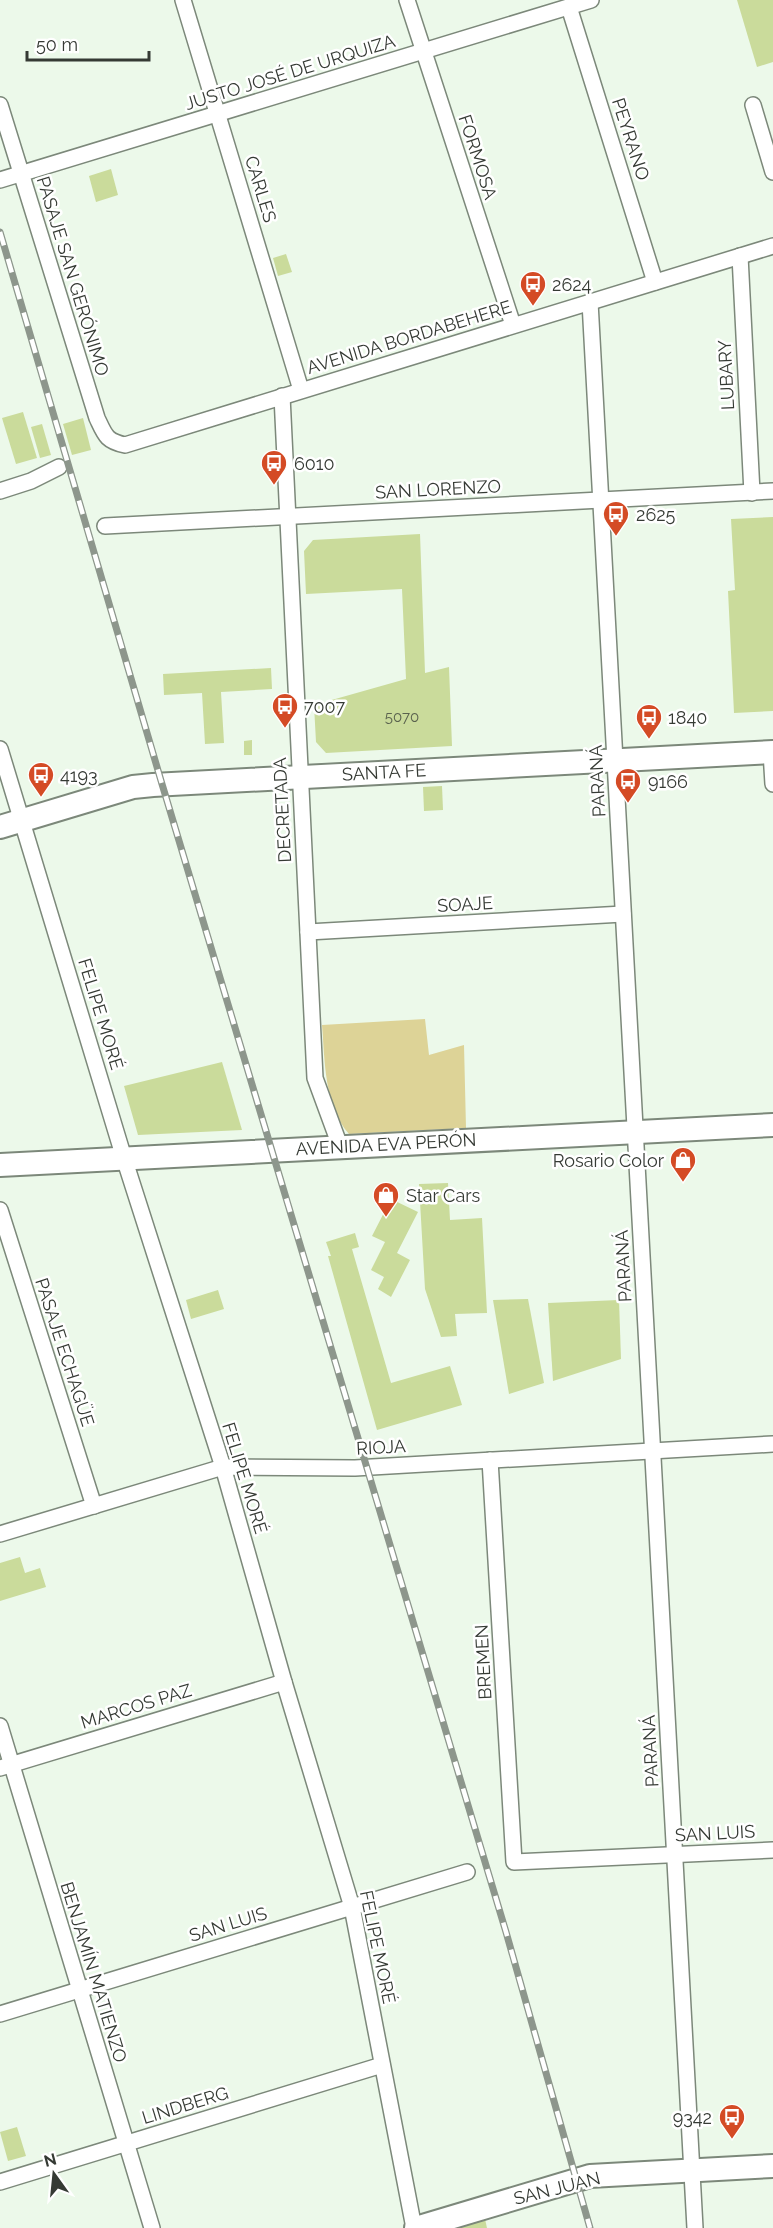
<svg xmlns="http://www.w3.org/2000/svg" width="773" height="2228" font-family="Raleway,sans-serif">
<style>
.green{fill:#ddd397}
.building{fill:#cadb9b}
.lines{fill:none;stroke-linecap:round;stroke-linejoin:round}
.street-casing{stroke:#7c887a;stroke-width:18}
.secondary-casing{stroke:#7c887a;stroke-width:26}
.street{stroke:#fff;stroke-width:15}
.secondary{stroke:#fff;stroke-width:22}
.rail-casing{stroke:#8d968c;stroke-width:7}
.rail{stroke:#fff;stroke-width:4.5;stroke-dasharray:14;stroke-linecap:butt}
.labels{text-anchor:middle;dominant-baseline:central;stroke-width:5;stroke-linejoin:round;paint-order:stroke}
.number-label{font-size:15px;fill:#5a624e}
.street-label{font-size:18px;fill:#353a34;stroke:#fff}
.poi-label{font-size:18px;fill:#353a34;stroke:#fff;text-anchor:start}
</style>
<rect width="100%" height="100%" fill="#ecf9ea"/>
<path class="green" d="M425,1019L429,1055L464,1045L466,1128L349,1134C324,1105 325,1061 322,1025Z"/>
<g class="building">
<polygon points="737,0 773,0 773,62 757,67"/>
<polygon points="111,169 118,195 96,202 89,176"/>
<polygon points="286,254 292,272 278,276 273,258"/>
<polygon points="23,412 37,458 16,464 2,418"/>
<polygon points="83,418 91,450 72,455 63,424"/>
<polygon points="42,424 51,455 40,458 31,427"/>
<polygon points="773,517 773,711 734,713 728,591 735,590 731,519"/>
<polygon points="420,534 425,673 449,667 452,746 326,753 316,742 314,705 406,679 402,589 306,594 304,551 313,540"/>
<polygon points="271,668 272,689 221,692 224,743 205,744 202,693 164,695 163,674"/>
<polygon points="252,740 252,755 244,755 244,741"/>
<polygon points="442,786 443,810 424,811 423,787"/>
<polygon points="222,1062 242,1130 138,1135 124,1086"/>
<polygon points="448,1183 450,1220 482,1218 487,1313 455,1314 457,1336 441,1337 425,1289 419,1184"/>
<polygon points="391,1199 418,1212 397,1253 410,1260 391,1297 378,1289 384,1277 371,1270 385,1242 372,1236"/>
<polygon points="355,1233 359,1247 352,1249 391,1383 450,1366 462,1405 377,1430 328,1256 331,1256 326,1242"/>
<polygon points="218,1290 224,1309 191,1319 186,1300"/>
<polygon points="528,1299 544,1383 509,1394 493,1300"/>
<polygon points="619,1300 621,1359 553,1381 548,1303"/>
<polygon points="20,1557 25,1573 40,1568 46,1587 0,1601 0,1563"/>
<polygon points="17,2127 26,2156 8,2161 0,2132"/>
<polygon points="485,2219 487,2228 458,2228 457,2227"/>
</g>
<g class="lines">
<g class="street-casing">
<g id="street">
<polyline points="183,0 301,390"/>
<polyline points="407,0 513,325"/>
<polyline points="569,7 655,282"/>
<path d="M0,105L97,418C105,435 106,441 125,445L773,246"/>
<polyline points="753,105 773,172"/>
<polyline points="0,180 591,0"/>
<polyline points="740,256 752,493"/>
<polyline points="590,302 695,2228"/>
<polyline points="282,396 315,1078 340,1146"/>
<polyline points="0,491 31,481 59,467"/>
<polyline points="105,526 773,491"/>
<polyline points="0,749 124,1158 223,1467 284,1682 352,1907 414,2228"/>
<polyline points="771,752 773,784"/>
<polyline points="308,932 623,914"/>
<polyline points="0,1210 94,1506"/>
<polyline points="490,1460 514,1862 773,1850"/>
<polyline points="0,1534 223,1467 355,1468 773,1444"/>
<polyline points="0,1726 152,2228"/>
<polyline points="0,1768 284,1682"/>
<polyline points="0,2014 467,1872"/>
<polyline points="0,2182 382,2065"/>
</g>
</g>
<g class="secondary-casing">
<g id="secondary">
<polyline points="0,827 133,787 153,785 773,752"/>
<polyline points="0,1165 773,1125"/>
<polyline points="416,2228 590,2176 773,2166"/>
</g>
</g>
<use href="#street" class="street"/>
<use href="#secondary" class="secondary"/>
<g class="rail-casing">
<polyline id="rail" points="0,232 162,784 506,1932 590,2228"/>
</g>
<use href="#rail" class="rail"/>
</g>
<defs>
<g id="bus-pin" transform="scale(1.35)"><path d="M0 17L-7.5 6A9.5 9.5 0 1 1 7.5 6Z" fill="#d44b25" stroke="#fff"/><path d="M-5-6H5V4H4V6H2V4H-2V6H-4V4H-5ZM-3.5-4V0h7V-4ZM-3.5 1.2v1.5H-2V1.2ZM2 1.2v1.5H3.5V1.2Z" fill="#fff"/></g>
<g id="shop-pin" transform="scale(1.35)"><path d="M0 17L-7.5 6A9.5 9.5 0 1 1 7.5 6Z" fill="#d44b25" stroke="#fff"/><path d="M-5-2.5h2.3a2.7 3.5 0 0 1 5.4 0H5L5.5 6h-11ZM-1.5-2.5h3a1.5 2.3 0 0 0-3 0Z" fill="#fff"/></g>
</defs>
<g fill-rule="evenodd">
<use href="#bus-pin" x="533" y="284"/>
<use href="#bus-pin" x="274" y="463"/>
<use href="#bus-pin" x="616" y="514"/>
<use href="#bus-pin" x="285" y="706"/>
<use href="#bus-pin" x="649" y="717"/>
<use href="#bus-pin" x="41" y="775"/>
<use href="#bus-pin" x="628" y="781"/>
<use href="#shop-pin" x="683" y="1160"/>
<use href="#shop-pin" x="386" y="1195"/>
<use href="#bus-pin" x="732" y="2117"/>
</g>
<g class="labels">
<g class="number-label">
<text x="402" y="717">5070</text>
</g>
<g class="street-label">
<text transform="translate(290 72) rotate(-17)">JUSTO JOSÉ DE URQUIZA</text>
<text transform="translate(631 139) rotate(72)">PEYRANO</text>
<text transform="translate(478 157) rotate(72)">FORMOSA</text>
<text transform="translate(261 189) rotate(73)">CARLES</text>
<text transform="translate(73 276) rotate(73)">PASAJE SAN GERÓNIMO</text>
<text transform="translate(409 337) rotate(-17)">AVENIDA BORDABEHERE</text>
<text transform="translate(726 375) rotate(-93)">LUBARY</text>
<text transform="translate(438 489) rotate(-3)">SAN LORENZO</text>
<text transform="translate(384 772) rotate(-3)">SANTA FE</text>
<text transform="translate(597 781) rotate(-93)">PARANÁ</text>
<text transform="translate(282 810) rotate(-93)">DECRETADA</text>
<text transform="translate(465 904) rotate(-3)">SOAJE</text>
<text transform="translate(101 1014) rotate(73)">FELIPE MORÉ</text>
<text transform="translate(386 1144) rotate(-3)">AVENIDA EVA PERÓN</text>
<text transform="translate(623 1266) rotate(-93)">PARANÁ</text>
<text transform="translate(65 1352) rotate(72)">PASAJE ECHAGÜE</text>
<text transform="translate(381 1447) rotate(-3)">RIOJA</text>
<text transform="translate(245 1478) rotate(73)">FELIPE MORÉ</text>
<text transform="translate(483 1662) rotate(-93)">BREMEN</text>
<text transform="translate(136 1706) rotate(-17)">MARCOS PAZ</text>
<text transform="translate(650 1751) rotate(-93)">PARANÁ</text>
<text transform="translate(715 1833) rotate(-3)">SAN LUIS</text>
<text transform="translate(228 1924) rotate(-17)">SAN LUIS</text>
<text transform="translate(378 1947) rotate(78)">FELIPE MORÉ</text>
<text transform="translate(94 1972) rotate(73)">BENJAMÍN MATIENZO</text>
<text transform="translate(185 2105) rotate(-17)">LINDBERG</text>
<text transform="translate(557 2188) rotate(-14)">SAN JUAN</text>
</g>
<g class="poi-label">
<text x="552" y="284">2624</text>
<text x="294" y="463">6010</text>
<text x="636" y="514">2625</text>
<text x="304" y="706">7007</text>
<text x="668" y="717">1840</text>
<text x="60" y="775">4193</text>
<text x="648" y="781">9166</text>
<text x="664" y="1160" text-anchor="end">Rosario Color</text>
<text x="406" y="1195">Star Cars</text>
<text x="712" y="2117" text-anchor="end">9342</text>
</g>
</g>
<g transform="translate(54 2174) rotate(345)" stroke="#ffffff" stroke-width="4.5" paint-order="stroke">
<path d="M0-4.5L10 22L0 15L-10 22Z" fill="#353a34"/>
<text y="-9" font-size="16" font-weight="bold" text-anchor="middle" fill="#353a34">N</text>
</g>
<path d="M27 51v9h122v-9" fill="none" stroke="#353a34" stroke-width="3"/>
<text x="36" y="51" font-size="18" fill="#353a34" stroke="#ffffff" stroke-width="4.5" paint-order="stroke">50 m</text>
</svg>
